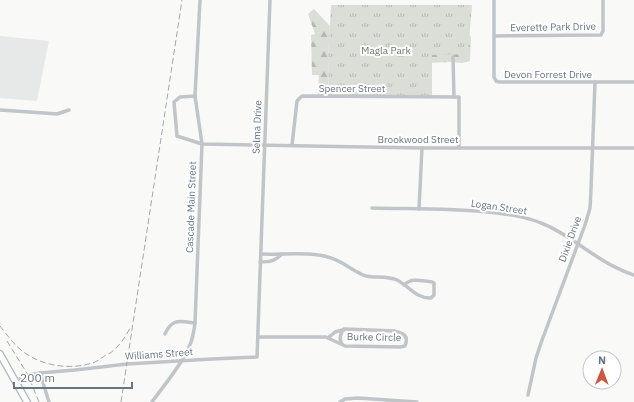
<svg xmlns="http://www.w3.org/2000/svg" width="634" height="402" font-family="'IBM Plex Sans',sans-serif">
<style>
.built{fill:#e7e9e8}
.forest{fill:url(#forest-firs)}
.park{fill:url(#park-tufts)}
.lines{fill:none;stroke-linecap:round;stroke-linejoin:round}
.primary-casing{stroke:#b3b8bb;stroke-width:8}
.street{stroke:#c1c5c8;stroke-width:3.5}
.primary{stroke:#fff;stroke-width:5.5}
.rail{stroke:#a1a8ac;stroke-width:1;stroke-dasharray:6 3;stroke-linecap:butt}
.labels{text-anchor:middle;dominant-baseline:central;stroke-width:4;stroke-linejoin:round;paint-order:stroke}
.street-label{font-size:10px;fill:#67777f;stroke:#fff}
.park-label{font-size:10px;fill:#6b7866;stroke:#fff}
</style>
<defs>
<pattern id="forest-firs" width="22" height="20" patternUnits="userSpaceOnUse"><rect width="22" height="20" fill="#daded7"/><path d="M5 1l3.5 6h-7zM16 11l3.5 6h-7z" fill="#b5b9b4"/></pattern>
<pattern id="park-tufts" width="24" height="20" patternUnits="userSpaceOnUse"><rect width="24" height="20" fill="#daded7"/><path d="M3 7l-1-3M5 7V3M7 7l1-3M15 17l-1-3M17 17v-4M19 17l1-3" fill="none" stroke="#b5b9b4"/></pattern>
</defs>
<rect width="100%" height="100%" fill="#f9f9f8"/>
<polygon class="built" points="0,36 49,41 37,101 0,98"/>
<g class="forest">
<polygon points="314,9 330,26 328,59 329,97 318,96 319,75 312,75 311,35 315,34 308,14"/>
<polygon points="468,33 471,37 470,61 462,63 450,62 430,63 430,46"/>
</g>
<polygon class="park" points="331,5 472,5 468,54 432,55 432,97 329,97 328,59"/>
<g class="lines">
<g class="primary-casing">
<polyline id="primary" points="0,354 27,402"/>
</g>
<g class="street">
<polyline points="494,0 494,77 496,81 499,82 634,82"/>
<polyline points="494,36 601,35 603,31 603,0"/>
<polyline points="453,57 454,97"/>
<polyline points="195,96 180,97 174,102 177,136 202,144 422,148 634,148"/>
<polyline points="0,110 44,113 57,114 69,110"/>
<polyline points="292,145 297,101 302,96 459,97 459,148"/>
<path d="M372,208C410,209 449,208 488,212C506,214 524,216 541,223C560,230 576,243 593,254C606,263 619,270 634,275"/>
<polyline points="419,209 422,148"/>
<path d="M261,254C282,255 311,251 331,258C344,262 354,272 366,276C376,278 387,276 397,280C409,286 417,299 431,298L434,295V283L432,282C421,281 412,277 404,285"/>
<path d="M260,262C270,262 275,261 282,254"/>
<path d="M165,334C172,318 180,321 195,323"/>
<path d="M258,337H326L345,346L400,347L405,346C409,336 404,333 394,331L346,329L335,332L328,338"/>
<path d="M342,344C339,340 340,333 344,329"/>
<polyline points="40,373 49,402"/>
<polyline points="15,381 28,375 40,373 75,370 127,364 212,359 257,357 270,0"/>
<polyline points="528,395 536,358 541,343 585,225 590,208 591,190 595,82"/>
<path d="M152,402C164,385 181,366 189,347C193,339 194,331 195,323L202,144L195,96L200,0"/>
<polyline points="340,402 345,399 358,398 417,402"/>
</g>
<use href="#primary" class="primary"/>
<g class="rail">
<path d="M0,326C8,336 16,348 28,355C47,367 74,370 95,362C99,360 103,357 106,355C109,354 112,352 114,350C121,344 126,336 130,328"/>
<polyline points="7,341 28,375 39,402"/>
<polyline points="121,402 182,0"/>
</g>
</g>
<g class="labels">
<g class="street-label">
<text transform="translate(553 27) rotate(-1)">Everette Park Drive</text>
<text x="548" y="74">Devon Forrest Drive</text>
<text x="352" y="88">Spencer Street</text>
<text transform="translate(257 127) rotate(-88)">Selma Drive</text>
<text x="418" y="139">Brookwood Street</text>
<text transform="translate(191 207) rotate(-88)">Cascade Main Street</text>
<text transform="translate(499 207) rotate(8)">Logan Street</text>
<text transform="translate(570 239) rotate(-70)">Dixie Drive</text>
<text transform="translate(374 337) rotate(1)">Burke Circle</text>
<text transform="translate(159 354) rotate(-4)">Williams Street</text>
</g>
<g class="park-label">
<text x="386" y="50">Magla Park</text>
</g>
</g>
<g transform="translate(602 370) rotate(1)"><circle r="19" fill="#ffffff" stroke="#c2c9cc"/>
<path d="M0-3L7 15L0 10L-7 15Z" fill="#cf5441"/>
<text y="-6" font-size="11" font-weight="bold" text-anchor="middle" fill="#67777f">N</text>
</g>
<path d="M14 382v6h118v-6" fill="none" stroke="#67777f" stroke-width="2"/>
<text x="20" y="382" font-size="12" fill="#67777f" stroke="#ffffff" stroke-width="3" paint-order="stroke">200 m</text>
</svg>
